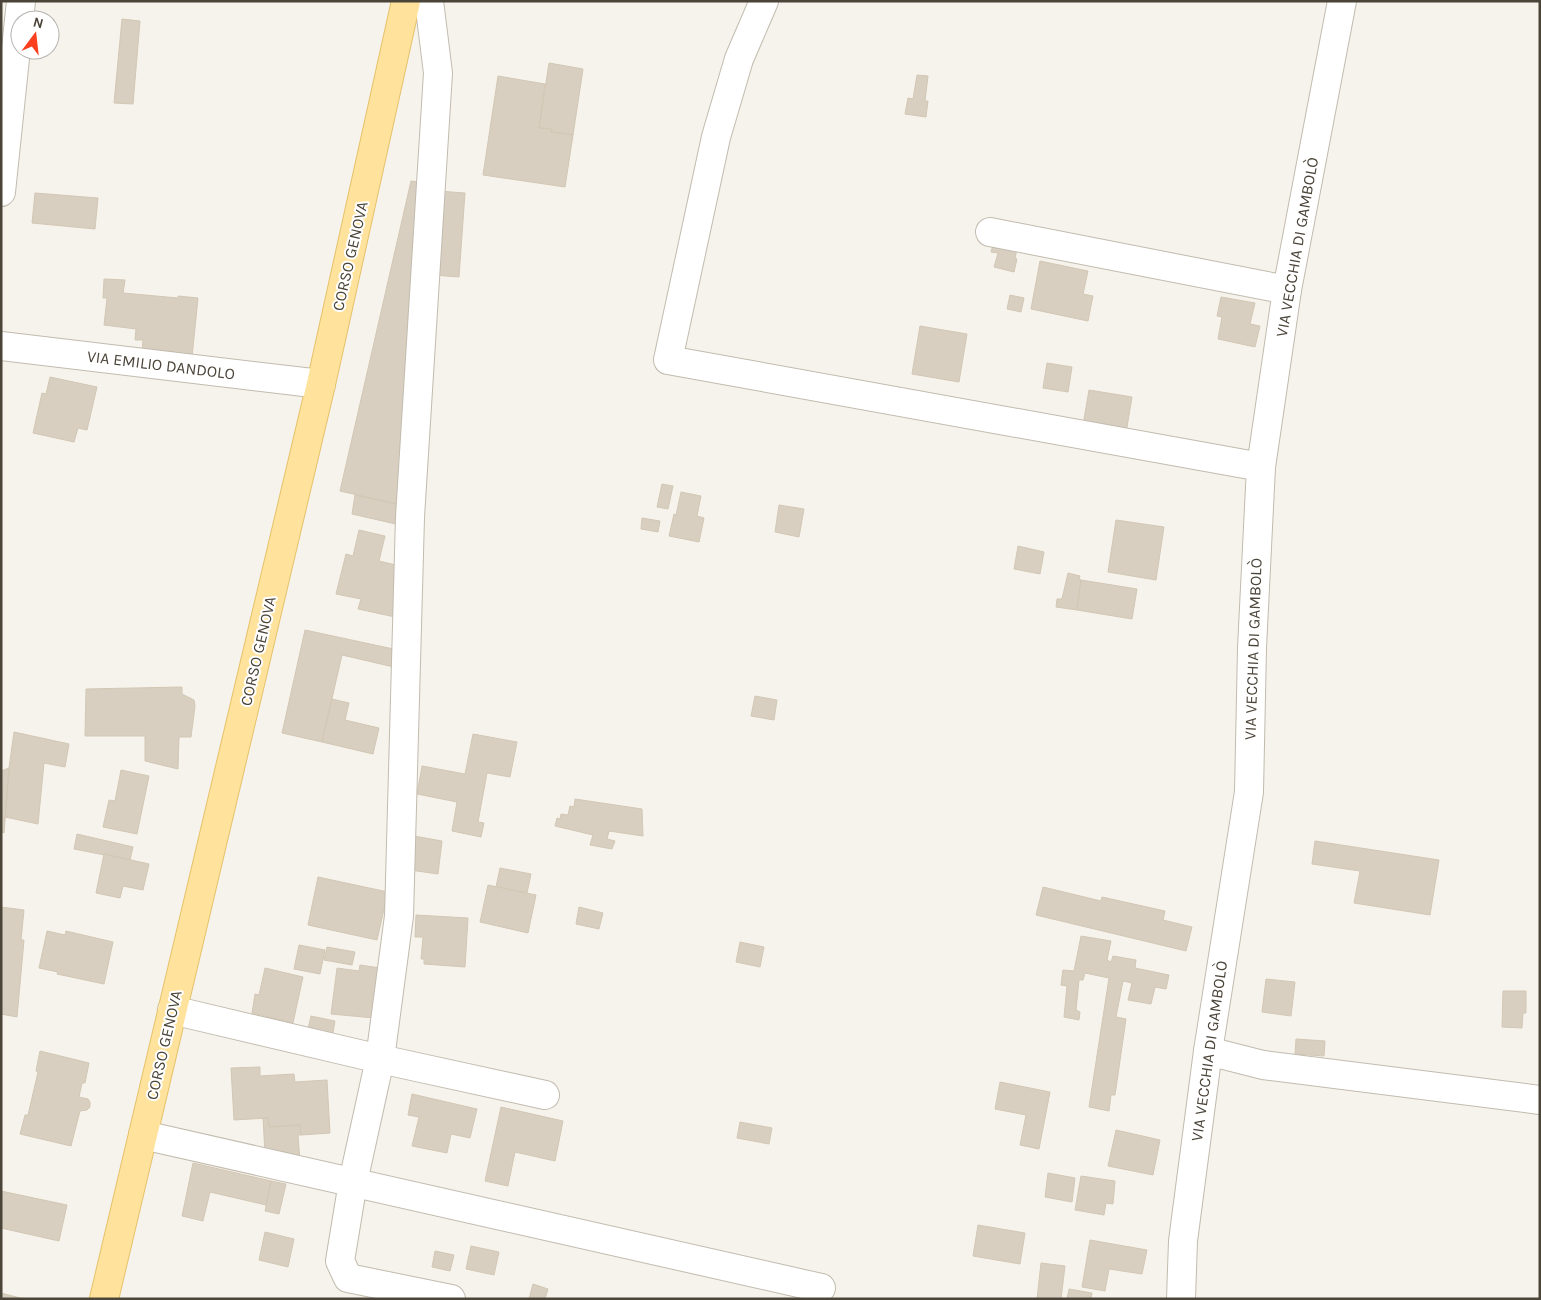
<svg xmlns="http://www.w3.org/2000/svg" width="1541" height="1300" font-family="Karla,sans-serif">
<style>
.building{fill:#d8cfc1;stroke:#d3c7b4}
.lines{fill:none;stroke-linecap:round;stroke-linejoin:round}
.minor-casing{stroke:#c2bbae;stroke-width:30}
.major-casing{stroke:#e6c16a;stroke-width:30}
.minor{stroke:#fff;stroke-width:28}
.major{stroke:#ffe39c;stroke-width:28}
.labels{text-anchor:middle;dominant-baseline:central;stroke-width:4;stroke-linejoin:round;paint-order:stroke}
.street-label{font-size:16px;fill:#4b4439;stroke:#fff}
</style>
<rect width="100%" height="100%" fill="#f6f3ec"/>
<g class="building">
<polygon points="122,19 140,21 133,104 114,103"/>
<polygon points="549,63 583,69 573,135 551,132 552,129 539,128"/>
<polygon points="917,75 928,76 925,101 928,101 926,117 905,114 908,98 913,99"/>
<polygon points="498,76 545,84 539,128 552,129 551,132 573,135 565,187 483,175"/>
<polygon points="411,181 420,182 401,505 340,491"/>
<polygon points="438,191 465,193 459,277 433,275"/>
<polygon points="35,193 98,198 95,229 32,223"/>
<polygon points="995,238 1018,245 1015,258 1017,259 1014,272 994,267 998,253 991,252"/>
<polygon points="1040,261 1088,271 1083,294 1093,296 1088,321 1031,309"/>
<polygon points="104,279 125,280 123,293 178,298 178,296 198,298 192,357 142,352 143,340 135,340 136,329 104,325 107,298 103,298"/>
<polygon points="1010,295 1024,298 1021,312 1007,309"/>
<polygon points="1221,297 1255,303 1250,324 1260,326 1255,347 1218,339 1222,317 1217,316"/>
<polygon points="920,326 967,334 959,382 912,374"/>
<polygon points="1047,363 1072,367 1068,392 1043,388"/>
<polygon points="50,377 97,387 87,430 78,428 74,442 33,433 42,393 46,394"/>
<polygon points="1089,390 1132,397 1126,433 1083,425"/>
<polygon points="662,484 673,486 668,509 657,507"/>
<polygon points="681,492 701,496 697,516 704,518 699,542 669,536 674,514 676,515"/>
<polygon points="355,495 401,505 400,525 352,514"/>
<polygon points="779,505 804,509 799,537 775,532"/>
<polygon points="642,518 660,521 658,532 641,529"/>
<polygon points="1116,520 1164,527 1156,580 1108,572"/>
<polygon points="359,530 385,536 379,561 400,566 395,617 358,609 361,599 336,594 346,554 353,556"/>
<polygon points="1018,546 1044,552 1040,574 1014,569"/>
<polygon points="1068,573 1080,576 1079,579 1081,580 1077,610 1056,607 1057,599 1062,599"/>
<polygon points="1081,580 1137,589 1132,619 1077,610"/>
<polygon points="305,630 398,650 398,668 342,655 322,742 282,733"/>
<polygon points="182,687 182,694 194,700 195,706 191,737 179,737 178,769 145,761 145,736 85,736 86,689"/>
<polygon points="755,696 777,700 774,720 751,716"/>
<polygon points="332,699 349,703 345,720 379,728 373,754 322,742"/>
<polygon points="14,732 69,744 65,767 44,763 38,824 5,817 9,768"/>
<polygon points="473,734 517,742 510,777 487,773 478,822 484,823 481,837 452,831 457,802 417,794 422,766 465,774"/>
<polygon points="9,768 4,833 1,832 1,771"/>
<polygon points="121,770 149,776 137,834 103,827 109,800 115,801"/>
<polygon points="575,799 642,809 643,836 609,831 607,839 615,841 612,849 590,845 593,835 555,826 557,818 560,819 561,814 568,815 570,806 574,807"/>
<polygon points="77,834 133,847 130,860 74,849"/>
<polygon points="414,836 442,841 438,874 410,870"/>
<polygon points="1315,841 1439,860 1430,915 1354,903 1360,871 1312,864"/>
<polygon points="104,854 149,864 143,890 123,886 120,898 96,893"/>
<polygon points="500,868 531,874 527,893 496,887"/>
<polygon points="318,877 388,892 377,940 308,925"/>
<polygon points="488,885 536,895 528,933 480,922"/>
<polygon points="1043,887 1101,901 1102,897 1165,911 1163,920 1192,927 1186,951 1036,915"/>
<polygon points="1,907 24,910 21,940 24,940 17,1017 1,1014"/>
<polygon points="579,907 603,913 599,929 576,924"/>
<polygon points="416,915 468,918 465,967 424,964 424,959 421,959 423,937 415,937"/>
<polygon points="47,931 65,935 66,931 113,942 104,984 57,974 58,972 39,968"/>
<polygon points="1081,936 1111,941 1107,960 1111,962 1113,956 1136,960 1135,968 1169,975 1166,989 1155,987 1151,1004 1128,1000 1132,983 1123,981 1116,1017 1126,1019 1115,1095 1111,1095 1109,1111 1089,1107 1109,978 1085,973 1083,980 1079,980 1076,1010 1080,1012 1079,1020 1064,1017 1067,986 1061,985 1063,970 1074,971"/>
<polygon points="740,942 764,947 760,967 736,962"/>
<polygon points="299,945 325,950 320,974 294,969"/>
<polygon points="327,947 355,952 352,965 324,960"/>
<polygon points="360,965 380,968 374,1018 331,1014 337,968 359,971"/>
<polygon points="265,968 303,977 293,1023 252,1013 255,994 259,995"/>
<polygon points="1266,979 1295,982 1291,1016 1262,1012"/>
<polygon points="1503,991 1526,991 1526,1013 1523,1013 1522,1028 1502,1027"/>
<polygon points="311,1016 335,1021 332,1038 307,1033"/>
<polygon points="1296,1039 1325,1041 1324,1056 1295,1054"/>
<polygon points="40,1051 89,1063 85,1083 82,1083 79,1097 88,1099 90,1102 90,1107 87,1110 80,1111 71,1146 20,1134 25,1115 28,1115 38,1072 36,1071"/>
<polygon points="260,1067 260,1076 294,1074 295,1082 327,1080 330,1133 301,1135 300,1125 269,1127 268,1118 234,1120 231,1068"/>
<polygon points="1000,1082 1050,1092 1039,1149 1020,1145 1026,1115 995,1109"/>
<polygon points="412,1094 477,1109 470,1138 451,1134 447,1153 412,1146 419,1117 408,1115"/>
<polygon points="501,1107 563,1121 555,1161 515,1152 508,1186 485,1181"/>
<polygon points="263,1118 268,1118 269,1127 300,1125 301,1135 298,1135 300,1161 265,1154"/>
<polygon points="740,1122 772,1128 769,1144 737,1138"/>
<polygon points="1116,1130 1160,1140 1153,1175 1108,1166"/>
<polygon points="193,1163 271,1181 266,1205 210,1192 203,1221 182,1216"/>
<polygon points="1048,1173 1075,1178 1072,1202 1045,1197"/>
<polygon points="1081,1176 1115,1181 1113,1204 1106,1203 1104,1215 1075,1210"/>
<polygon points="271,1181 286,1184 279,1214 265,1211"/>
<polygon points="1,1191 67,1205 59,1241 1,1228"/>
<polygon points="978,1225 1025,1233 1020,1264 973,1256"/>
<polygon points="265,1232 294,1239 288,1267 259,1260"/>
<polygon points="1090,1240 1147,1250 1142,1274 1109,1269 1105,1291 1082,1287"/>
<polygon points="471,1246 499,1252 494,1275 466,1269"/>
<polygon points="435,1251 454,1255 450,1271 432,1267"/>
<polygon points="1041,1263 1065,1266 1061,1299 1037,1299"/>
<polygon points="533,1284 548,1289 545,1299 529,1299"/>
<polygon points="1069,1289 1092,1293 1091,1299 1067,1299"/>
<polygon points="1,1293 24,1299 1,1299"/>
</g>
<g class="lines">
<g class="minor-casing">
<g id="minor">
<polyline points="429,1 438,73 410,517 399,916 380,1059 353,1182 340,1261 348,1278 451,1299"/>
<polyline points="764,1 739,59 716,137 668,360 1261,467"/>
<polyline points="1,192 21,1"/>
<polyline points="990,232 1287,290"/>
<polyline points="1,346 321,384"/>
<polyline points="172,1010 380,1059 545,1095"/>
<polyline points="1208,1051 1263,1065 1540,1100"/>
<polyline points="143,1135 821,1288"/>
<polyline points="1181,1299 1183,1241 1208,1051 1249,792 1252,648 1261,467 1287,290 1342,1"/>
</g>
</g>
<g class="major-casing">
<polyline id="major" points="104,1299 321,384 406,1"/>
</g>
<use href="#minor" class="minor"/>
<use href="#major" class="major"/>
</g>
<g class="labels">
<g class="street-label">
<text transform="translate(1297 247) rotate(-80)">VIA VECCHIA DI GAMBOLÒ</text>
<text transform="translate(350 256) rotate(-77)">CORSO GENOVA</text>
<text transform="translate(161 365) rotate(7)">VIA EMILIO DANDOLO</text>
<text transform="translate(1253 649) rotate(-88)">VIA VECCHIA DI GAMBOLÒ</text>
<text transform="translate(258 651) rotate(-77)">CORSO GENOVA</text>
<text transform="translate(164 1045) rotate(-77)">CORSO GENOVA</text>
<text transform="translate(1209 1051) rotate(-82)">VIA VECCHIA DI GAMBOLÒ</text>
</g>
</g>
<rect width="1541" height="1300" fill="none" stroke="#4b4439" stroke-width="5"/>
<g transform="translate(35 35) rotate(15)"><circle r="24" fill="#ffffff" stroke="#b7b4b0"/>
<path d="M0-4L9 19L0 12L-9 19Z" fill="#fc3f1d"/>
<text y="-8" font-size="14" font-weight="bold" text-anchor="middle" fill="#4b4439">N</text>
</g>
</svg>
